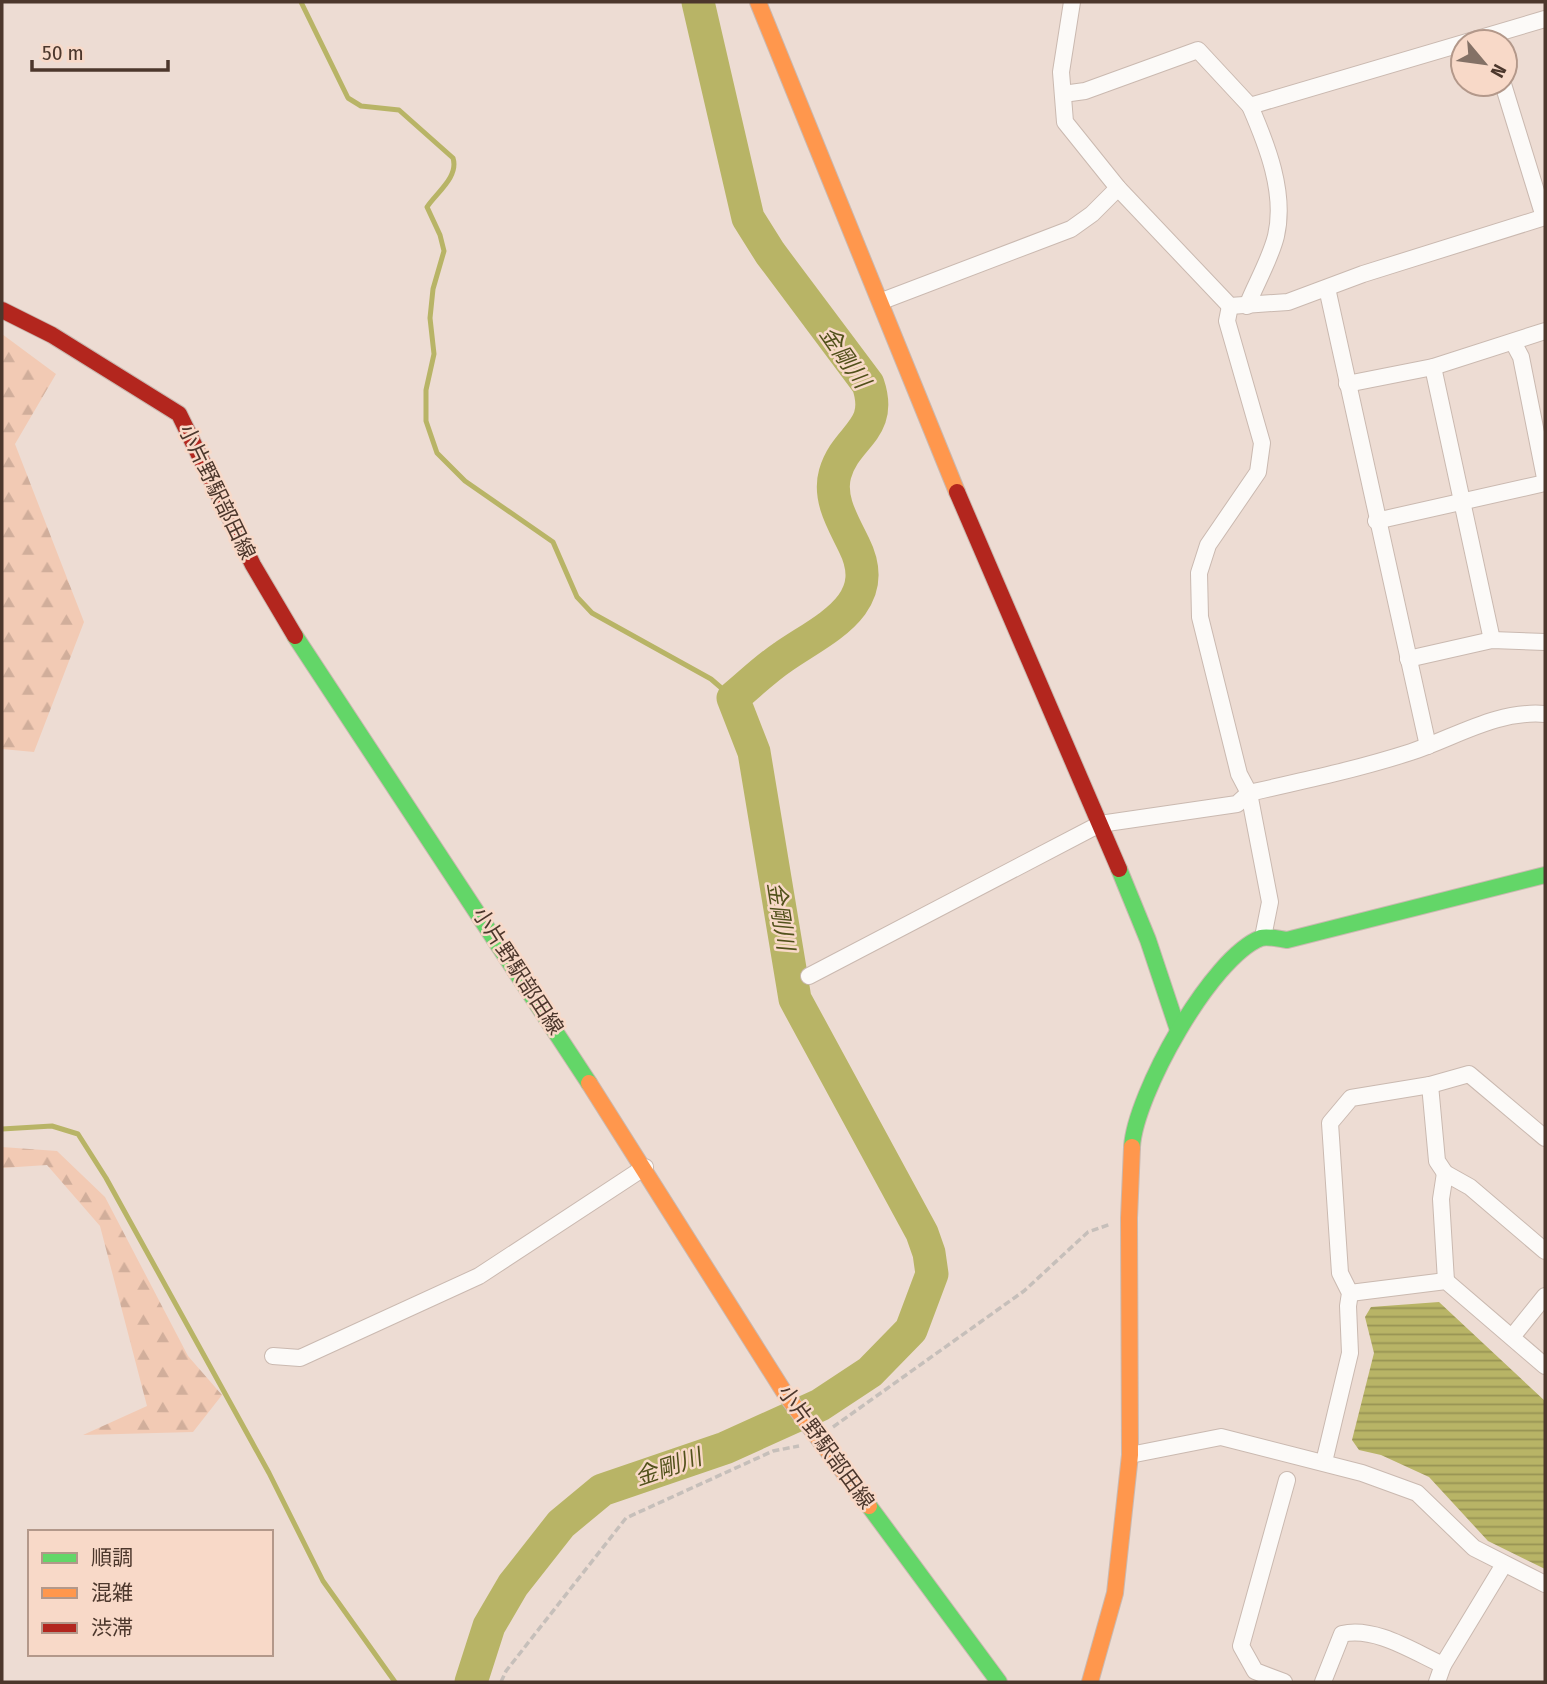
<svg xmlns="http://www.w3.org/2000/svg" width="1547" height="1684" font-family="'Fira Sans Condensed','Noto Sans JP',sans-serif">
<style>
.forest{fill:url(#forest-firs)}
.water{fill:url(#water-rules)}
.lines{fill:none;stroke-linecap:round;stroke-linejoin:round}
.stream{stroke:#b8b466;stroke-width:5}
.river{stroke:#b8b466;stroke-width:33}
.street-casing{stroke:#cab9b0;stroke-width:18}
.fast-casing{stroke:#cab9b0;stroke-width:18}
.slow-casing{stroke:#cab9b0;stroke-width:18}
.jam-casing{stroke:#cab9b0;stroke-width:18}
.path{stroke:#c6bfba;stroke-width:3.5;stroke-dasharray:7 3.5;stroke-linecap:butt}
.street{stroke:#fcfaf8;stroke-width:16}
.fast{stroke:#63d668;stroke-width:16}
.slow{stroke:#ff974d;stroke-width:16}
.jam{stroke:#b3261e;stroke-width:16}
.labels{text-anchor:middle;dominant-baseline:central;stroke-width:5;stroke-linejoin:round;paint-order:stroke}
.street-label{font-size:21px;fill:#4c372c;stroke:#f8d9c8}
.water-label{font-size:23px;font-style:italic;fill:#51511a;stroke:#f8d9c8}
</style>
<defs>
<pattern id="forest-firs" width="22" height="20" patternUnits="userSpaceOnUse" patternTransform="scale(1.75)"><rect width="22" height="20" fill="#f2cab4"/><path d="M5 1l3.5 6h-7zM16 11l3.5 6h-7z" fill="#d1ae9b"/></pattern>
<pattern id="water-rules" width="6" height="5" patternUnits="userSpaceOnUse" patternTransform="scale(1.75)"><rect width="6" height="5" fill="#b8b466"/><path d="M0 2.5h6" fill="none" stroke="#989354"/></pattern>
</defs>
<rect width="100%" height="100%" fill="#eddcd3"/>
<g class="forest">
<polygon points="2,334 56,374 15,444 84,622 34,752 2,749"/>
<polygon points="2,1147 57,1151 105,1197 188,1356 222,1395 193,1432 83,1435 147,1406 100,1226 47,1165 2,1168"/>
</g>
<polygon class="water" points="1439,1302 1545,1401 1545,1569 1488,1541 1429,1477 1381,1455 1359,1450 1352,1440 1374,1353 1365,1317 1371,1307"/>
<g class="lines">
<g class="stream">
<path d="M301,2L348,98L361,106L399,110L453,158C459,177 436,193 427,207L440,235L444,251L433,289L430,318L434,354L426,390V421L437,453L465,481L553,542L577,597L592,613L711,679L733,698"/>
<polyline points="2,1129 52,1126 78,1134 106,1178 269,1473 323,1581 395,1682"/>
</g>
<path class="river" d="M471,1682L489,1626L513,1585L561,1524L602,1490L725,1448L820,1405L870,1372L911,1330L932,1274L929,1253L922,1233L795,999L754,752L733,698C750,684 765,669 783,657C823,629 884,605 854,545C844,524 828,499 835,474C846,435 884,431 868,384L770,253L748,218L698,2"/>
<g class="street-casing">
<g id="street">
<polyline points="1072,2 1061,72 1065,122 1118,188 1230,306 1288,302 1363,274 1545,217"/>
<polyline points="1503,84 1544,217"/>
<polyline points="1063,94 1085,91 1198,50 1250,106 1545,19"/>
<polyline points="1327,288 1428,746"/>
<polyline points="882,301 1071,229 1092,214 1118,188"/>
<polyline points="1230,306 1227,321 1262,443 1258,472 1208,545 1199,573 1200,617 1239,774 1249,793 1270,902 1263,937"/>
<path d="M1247,306C1256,283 1270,260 1276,236C1286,193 1267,145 1250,106"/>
<polyline points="1513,342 1521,357 1545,478"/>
<polyline points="1433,367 1492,640"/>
<polyline points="1347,384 1433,367 1545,331"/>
<polyline points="1376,521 1545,483"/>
<polyline points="1408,659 1492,640 1545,642"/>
<path d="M809,976L1100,824L1237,804L1249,793C1303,781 1358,769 1411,752C1456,737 1497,710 1545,714"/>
<polyline points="1430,1085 1437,1161 1445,1173"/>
<polyline points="1446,1281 1441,1199 1445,1173 1470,1187 1545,1251"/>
<polyline points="1350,1293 1446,1281 1545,1366"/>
<polyline points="1512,1337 1545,1296"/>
<polyline points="273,1356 300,1358 479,1276 645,1167"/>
<polyline points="1130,1455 1221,1437 1362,1473 1417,1493 1474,1548 1545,1584"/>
<polyline points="1324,1462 1350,1353 1348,1306 1350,1293 1340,1273 1330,1123 1351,1098 1430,1085 1469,1074 1545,1138"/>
<polyline points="1284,1682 1255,1671 1241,1646 1287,1480"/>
<path d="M1323,1682L1342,1634C1375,1626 1414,1652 1443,1665L1503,1566"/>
<polyline points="1437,1682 1443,1665"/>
</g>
</g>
<g class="fast-casing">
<g id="fast">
<polyline points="295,636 589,1083"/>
<polyline points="1119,869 1148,940 1178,1030"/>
<path d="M1132,1147C1135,1095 1211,957 1261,938C1268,936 1279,939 1287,940L1545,875"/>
<polyline points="869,1506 999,1682"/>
</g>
</g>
<g class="slow-casing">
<g id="slow">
<polyline points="758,2 957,492"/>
<polyline points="589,1083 786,1395 869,1506"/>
<polyline points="1090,1682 1115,1593 1130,1455 1129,1218 1132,1147"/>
</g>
</g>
<g class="jam-casing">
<g id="jam">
<polyline points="2,310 52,335 179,414 253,565 295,636"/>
<polyline points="957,492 1119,869"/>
</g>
</g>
<g class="path">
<polyline points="833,1427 1024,1291 1088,1232 1111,1224"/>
<polyline points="501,1682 506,1671 626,1518 773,1451 799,1446"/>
</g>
<use href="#street" class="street"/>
<use href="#fast" class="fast"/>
<use href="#slow" class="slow"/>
<use href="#jam" class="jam"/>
</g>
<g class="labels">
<g class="street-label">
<text transform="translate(217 492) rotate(64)">小片野駅部田線</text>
<text transform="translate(518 971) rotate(57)">小片野駅部田線</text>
<text transform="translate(826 1447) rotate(54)">小片野駅部田線</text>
</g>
<g class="water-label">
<text transform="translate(845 357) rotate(55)">金剛川</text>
<text transform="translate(781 916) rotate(81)">金剛川</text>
<text transform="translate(668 1467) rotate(-19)">金剛川</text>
</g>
</g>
<rect width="1547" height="1684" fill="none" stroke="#4c372c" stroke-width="7"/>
<rect x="28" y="1530" width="245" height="126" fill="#f8d9c8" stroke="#b3988a" stroke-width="2"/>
<rect x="42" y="1553" width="35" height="10" fill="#63d668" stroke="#b3988a" stroke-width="2"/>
<text x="91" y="1565" font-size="21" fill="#4c372c">順調</text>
<rect x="42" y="1588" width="35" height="10" fill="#ff974d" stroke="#b3988a" stroke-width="2"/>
<text x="91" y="1600" font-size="21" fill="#4c372c">混雑</text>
<rect x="42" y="1623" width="35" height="10" fill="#b3261e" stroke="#b3988a" stroke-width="2"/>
<text x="91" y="1635" font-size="21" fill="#4c372c">渋滞</text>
<g transform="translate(1484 63) rotate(119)"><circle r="33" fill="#f8d9c8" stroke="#b3988a" stroke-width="2"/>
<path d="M0-5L12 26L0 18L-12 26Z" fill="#847166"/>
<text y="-10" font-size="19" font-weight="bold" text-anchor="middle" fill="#4c372c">N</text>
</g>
<path d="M32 60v10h136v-10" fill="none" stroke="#4c372c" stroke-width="3.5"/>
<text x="42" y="60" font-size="21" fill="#4c372c" stroke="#f8d9c8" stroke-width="5" paint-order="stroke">50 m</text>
</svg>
